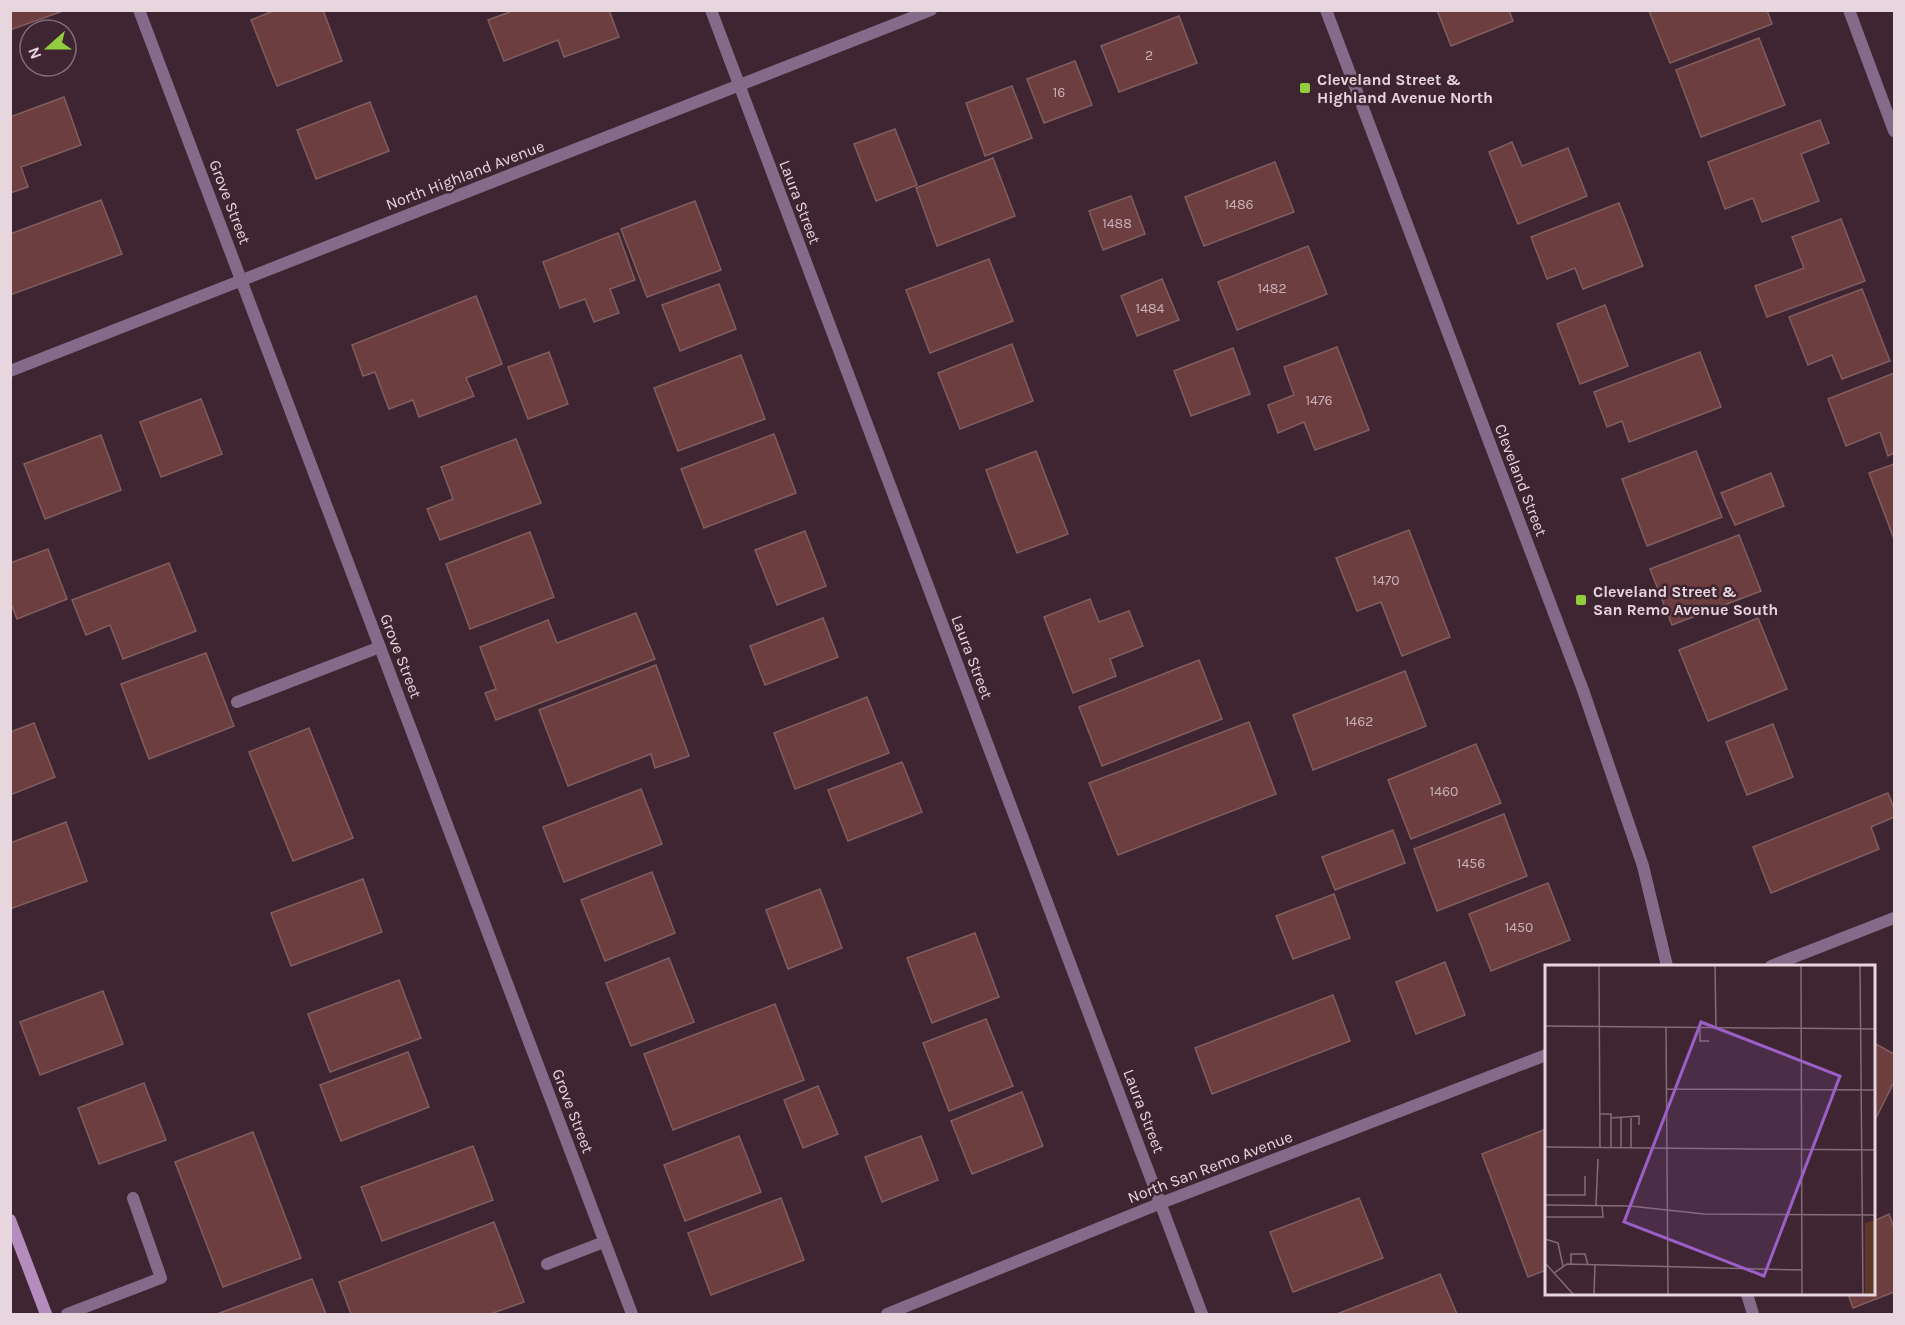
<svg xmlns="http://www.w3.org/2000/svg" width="1905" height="1325" font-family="Karla,sans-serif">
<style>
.building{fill:#6c3e40;stroke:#805e5f;stroke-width:1.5}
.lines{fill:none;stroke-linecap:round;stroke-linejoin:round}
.service{stroke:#856b8a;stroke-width:12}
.minor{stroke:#856b8a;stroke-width:12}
.tertiary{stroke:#856b8a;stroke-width:12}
.secondary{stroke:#b58cbe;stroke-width:12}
.poi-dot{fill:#92cd3e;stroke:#3f2532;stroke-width:2}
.labels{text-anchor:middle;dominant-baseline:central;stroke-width:5;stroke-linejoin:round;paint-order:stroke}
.number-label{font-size:14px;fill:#c8b0b6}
.poi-label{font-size:16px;font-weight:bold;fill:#e7d6de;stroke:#3f2532;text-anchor:start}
.street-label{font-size:16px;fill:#e7d6de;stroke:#3f2532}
.inset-road{fill:none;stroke:#826c77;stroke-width:1.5}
.view{fill:#9b5fc8;fill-opacity:0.15;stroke:#9b5fc8;stroke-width:3}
.inset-edge{fill:none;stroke:#e7d6de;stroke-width:3}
</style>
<rect width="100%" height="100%" fill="#3f2532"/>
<g class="building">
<polygon points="10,10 59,10 60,12 10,30"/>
<polygon points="275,10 323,10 342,61 277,86 251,20"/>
<polygon points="609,10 619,37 564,57 558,40 504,61 488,20 515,10"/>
<polygon points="1437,10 1509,10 1513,21 1451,46"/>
<polygon points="1767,10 1772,24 1670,63 1649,11"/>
<polygon points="1179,16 1197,63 1119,92 1101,46"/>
<polygon points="1759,38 1785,105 1701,137 1676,70"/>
<polygon points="1075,61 1092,105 1044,123 1027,79"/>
<polygon points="1012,86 1032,138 985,156 966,103"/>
<polygon points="64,97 81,145 21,167 28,187 10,193 10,117"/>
<polygon points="370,102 389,151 316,179 297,130"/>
<polygon points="1820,120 1829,143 1801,154 1819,201 1762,222 1753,198 1725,209 1708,162"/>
<polygon points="895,129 917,185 876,201 854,144"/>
<polygon points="1512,142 1522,166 1568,148 1587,196 1518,224 1489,152"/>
<polygon points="993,158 1015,216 937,246 916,188"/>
<polygon points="1275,162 1294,212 1204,246 1185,197"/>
<polygon points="1131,196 1145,234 1103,250 1089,211"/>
<polygon points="101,200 122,254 10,295 10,234"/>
<polygon points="695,201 721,270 647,297 621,229"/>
<polygon points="1619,203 1643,266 1583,289 1575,268 1547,279 1531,237"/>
<polygon points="1841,219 1865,281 1767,317 1755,286 1804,268 1792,237"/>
<polygon points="618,233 635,280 610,289 619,313 594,322 585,299 560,308 543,262"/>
<polygon points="1308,246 1327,294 1237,330 1218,282"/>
<polygon points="989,259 1013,321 930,353 906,290"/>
<polygon points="1162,279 1179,320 1137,336 1121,296"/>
<polygon points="719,284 736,329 680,351 662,305"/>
<polygon points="1862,289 1890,361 1842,379 1832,355 1808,365 1789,317"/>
<polygon points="476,296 502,364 466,378 474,396 419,417 413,400 389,409 375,372 363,376 352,345"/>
<polygon points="1605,305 1628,366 1580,384 1557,324"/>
<polygon points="1012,344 1033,401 960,429 938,373"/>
<polygon points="1337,347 1369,430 1315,450 1304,422 1278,433 1268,405 1294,395 1284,367"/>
<polygon points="1233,348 1250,394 1191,416 1174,371"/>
<polygon points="549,352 568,404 528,419 508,367"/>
<polygon points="1700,352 1721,407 1629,442 1622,421 1607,427 1594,392"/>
<polygon points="741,355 765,419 678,451 654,388"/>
<polygon points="1894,373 1894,453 1888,456 1880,432 1846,446 1828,399"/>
<polygon points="201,399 222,454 161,477 140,422"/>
<polygon points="774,434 796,493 704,528 681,469"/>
<polygon points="101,435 121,490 45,519 24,464"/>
<polygon points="516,439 541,503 440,540 427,509 453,499 441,467"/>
<polygon points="1036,451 1068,534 1017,553 986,470"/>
<polygon points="1696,451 1722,517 1647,546 1622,479"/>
<polygon points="1894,464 1894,539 1869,473"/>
<polygon points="1771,473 1784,506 1735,525 1721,493"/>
<polygon points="1409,530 1450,637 1402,656 1381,602 1357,611 1336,558"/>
<polygon points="805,531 826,586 777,605 755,550"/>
<polygon points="530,532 554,597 470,629 446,564"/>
<polygon points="1739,535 1761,591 1672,625 1650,569"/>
<polygon points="48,549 67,599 17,619 10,601 10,563"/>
<polygon points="169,563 196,631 123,659 110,625 86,635 72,600"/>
<polygon points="1090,599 1099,622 1129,611 1143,646 1110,659 1116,676 1073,693 1044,617"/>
<polygon points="636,613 655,659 496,720 485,693 496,689 480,647 548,620 557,643"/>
<polygon points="823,618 838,657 765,685 750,646"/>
<polygon points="1758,618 1787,689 1708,721 1679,650"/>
<polygon points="206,653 234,726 149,759 121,684"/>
<polygon points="1199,660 1222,719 1102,766 1079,707"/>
<polygon points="656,665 689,756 655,768 651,754 568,786 539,710"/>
<polygon points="1405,671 1426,726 1313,770 1293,715"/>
<polygon points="867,697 889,753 795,789 774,733"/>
<polygon points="1249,722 1276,794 1118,855 1089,783"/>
<polygon points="34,723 55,777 10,795 10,732"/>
<polygon points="1773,724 1793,777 1747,795 1726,742"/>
<polygon points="309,728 353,838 293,861 249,752"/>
<polygon points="1476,744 1501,803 1411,839 1388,780"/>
<polygon points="902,762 922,812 848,841 828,790"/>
<polygon points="641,789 662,844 564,882 543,827"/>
<polygon points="1888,793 1894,808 1894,817 1871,827 1879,849 1771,893 1753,847"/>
<polygon points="1504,814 1527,876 1437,911 1414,849"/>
<polygon points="66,822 87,881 10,909 10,843"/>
<polygon points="1393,830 1405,863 1335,890 1322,857"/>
<polygon points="652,872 675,933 605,961 581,900"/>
<polygon points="363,879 382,932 291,966 271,913"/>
<polygon points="1548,883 1570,940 1491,971 1469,914"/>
<polygon points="820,889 842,948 788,969 766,910"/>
<polygon points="1334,894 1350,938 1293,959 1276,916"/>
<polygon points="975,933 999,997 932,1023 907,958"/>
<polygon points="669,958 694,1022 631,1046 606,983"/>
<polygon points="1445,962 1465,1015 1416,1034 1396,982"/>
<polygon points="399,980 421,1038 330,1072 308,1014"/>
<polygon points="103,991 123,1044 40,1075 20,1022"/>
<polygon points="1333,995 1350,1041 1212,1094 1195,1048"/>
<polygon points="775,1004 804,1080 673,1130 644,1054"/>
<polygon points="986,1019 1013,1086 949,1111 923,1043"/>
<polygon points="1874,1043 1894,1054 1894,1082 1874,1122"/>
<polygon points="408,1052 429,1107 341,1141 320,1085"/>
<polygon points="144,1083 166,1140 99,1164 78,1108"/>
<polygon points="818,1086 838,1134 803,1148 784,1100"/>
<polygon points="1022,1092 1043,1146 972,1174 951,1121"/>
<polygon points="1546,1129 1546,1270 1528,1277 1482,1154"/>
<polygon points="253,1132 301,1258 223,1287 175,1162"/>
<polygon points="739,1136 761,1192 685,1221 664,1165"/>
<polygon points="921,1136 938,1180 882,1202 865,1157"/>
<polygon points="473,1146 493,1200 382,1241 361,1187"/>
<polygon points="781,1198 804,1260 711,1295 688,1233"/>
<polygon points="1359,1198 1383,1258 1293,1292 1270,1232"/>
<polygon points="1889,1214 1894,1228 1894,1292 1853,1308 1848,1294 1874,1294 1874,1221"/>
<polygon points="494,1222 524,1302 490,1314 351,1314 339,1282"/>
<polygon points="1440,1274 1457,1314 1337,1314"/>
<polygon points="312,1279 326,1314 217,1314"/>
</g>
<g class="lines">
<g class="service">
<polyline points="237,702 380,647"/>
<polyline points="547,1264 604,1242"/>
<polyline points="67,1314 161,1278 133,1198"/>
</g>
<g class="minor">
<polyline points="139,10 632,1314"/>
<polyline points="711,10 1202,1314"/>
<polyline points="1849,10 1894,131"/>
<polyline points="1771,966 1894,918"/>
<polyline points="887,1314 1161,1203 1546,1055"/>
</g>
<g class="tertiary">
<polyline points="1326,10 1583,690 1643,866 1667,966"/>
<polyline points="10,371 931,10"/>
<polyline points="1747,1294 1753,1314"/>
</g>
<polyline class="secondary" points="10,1220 46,1314"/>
</g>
<g class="poi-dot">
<rect x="1299" y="82" width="12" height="12" rx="3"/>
<rect x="1575" y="594" width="12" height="12" rx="3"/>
</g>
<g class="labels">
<g class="number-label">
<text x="1149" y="55">2</text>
<text x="1059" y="92">16</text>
<text x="1239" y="204">1486</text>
<text x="1117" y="223">1488</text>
<text x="1272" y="288">1482</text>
<text x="1150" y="308">1484</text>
<text x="1319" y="400">1476</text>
<text x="1386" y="580">1470</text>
<text x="1359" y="721">1462</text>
<text x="1444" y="791">1460</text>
<text x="1471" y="863">1456</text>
<text x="1519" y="927">1450</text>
</g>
<g class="poi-label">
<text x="1317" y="79">Cleveland Street &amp;<tspan x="1317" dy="18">Highland Avenue North</tspan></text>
<text x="1593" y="591">Cleveland Street &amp;<tspan x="1593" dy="18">San Remo Avenue South</tspan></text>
</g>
<g class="street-label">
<text transform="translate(465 175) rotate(-21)">North Highland Avenue</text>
<text transform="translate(230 202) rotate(69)">Grove Street</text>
<text transform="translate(800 202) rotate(69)">Laura Street</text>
<text transform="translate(1521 480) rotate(69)">Cleveland Street</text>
<text transform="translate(401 656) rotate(69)">Grove Street</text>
<text transform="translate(972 657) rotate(69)">Laura Street</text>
<text transform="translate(573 1111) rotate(69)">Grove Street</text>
<text transform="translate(1144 1111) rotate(69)">Laura Street</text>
<text transform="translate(1210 1167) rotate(-21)">North San Remo Avenue</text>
</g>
</g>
<g transform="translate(1545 965)">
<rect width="330" height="330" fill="#3f2532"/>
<path d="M330,255V329H320V258Z" fill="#5d3827"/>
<path class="inset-road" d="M54,1L55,183M170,1L171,63M256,1L257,329M315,1L318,329M0,61L330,64M121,62L123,329M155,62V76H164M121,124L330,125M55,149H66V153L94,151V160M0,182L330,185M66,183V153M76,183V153M86,183V153M0,230H40V211M0,240L85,241L159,249L330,250M51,240L53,194M0,252H58L57,240M0,274L13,278L18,301M0,298L28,329M26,299V289H40L43,300M9,308L22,299L257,305M49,329L50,300"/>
<path class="view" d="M156,57L295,111L219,311L79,257Z"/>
<rect width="330" height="330" class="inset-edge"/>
</g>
<rect width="1905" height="1325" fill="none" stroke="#e7d6de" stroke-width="24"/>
<g transform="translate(48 48) rotate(249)"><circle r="28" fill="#3f2532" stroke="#826c77" stroke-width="1.5"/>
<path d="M0-4.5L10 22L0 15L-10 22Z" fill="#92cd3e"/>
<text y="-9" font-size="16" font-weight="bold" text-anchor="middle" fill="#e7d6de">N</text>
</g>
</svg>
